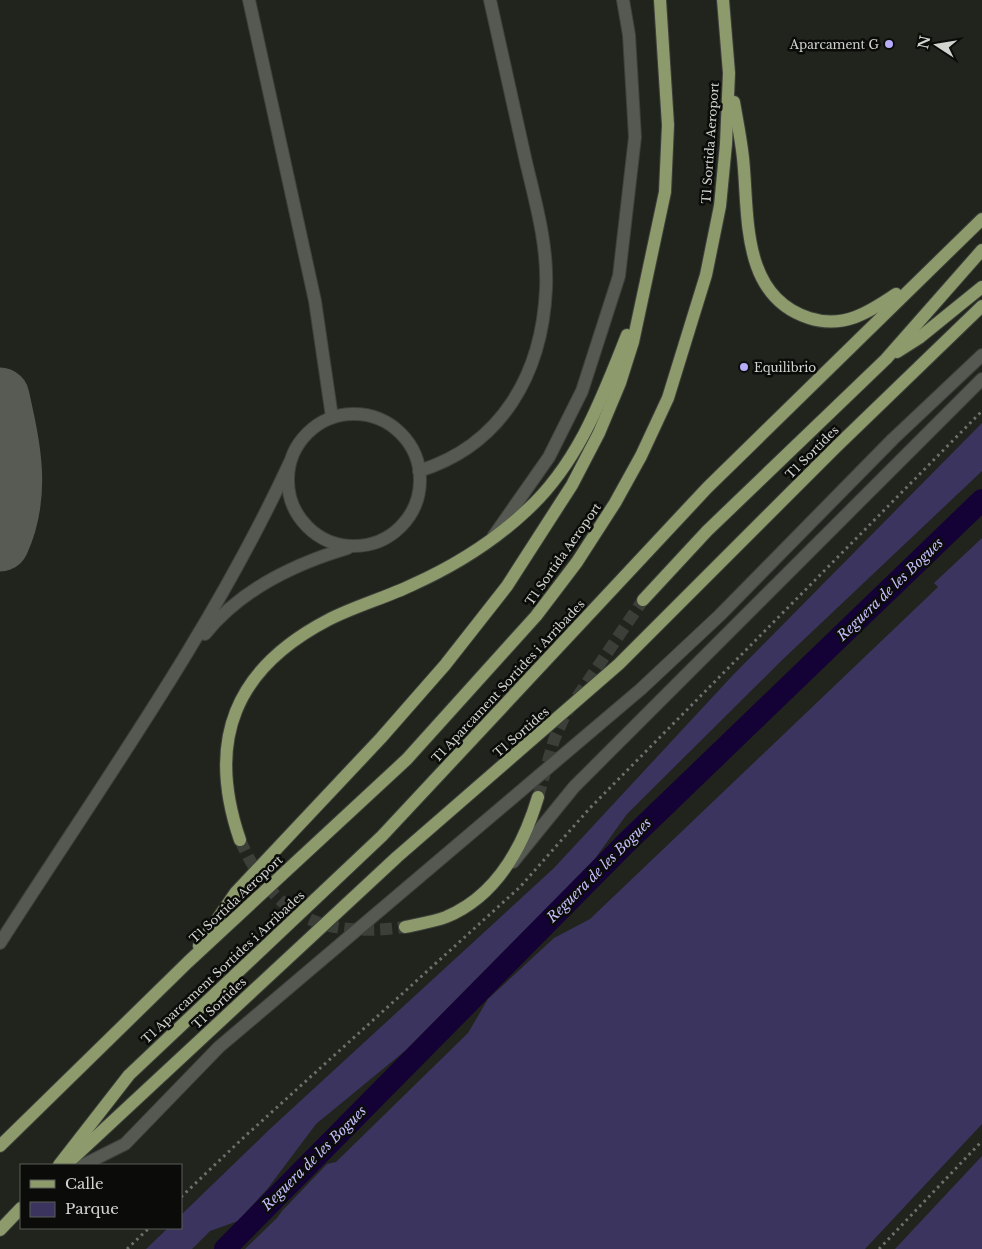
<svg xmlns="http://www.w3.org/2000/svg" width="982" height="1249" font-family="'Libre Baskerville',serif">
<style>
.green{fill:#3b345f}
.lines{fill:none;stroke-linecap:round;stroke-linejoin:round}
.canal{stroke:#140237;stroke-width:22}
.taxiway{stroke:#585a54;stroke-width:59}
.primary-tunnel{stroke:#3c3e38;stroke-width:12;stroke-dasharray:12 6;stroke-linecap:butt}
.service-casing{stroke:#3e403b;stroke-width:14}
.primary-casing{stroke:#3e403b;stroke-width:14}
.path{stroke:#6e706b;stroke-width:3;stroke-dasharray:2.5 4;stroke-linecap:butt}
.service{stroke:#565852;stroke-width:12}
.primary{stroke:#8d9b6c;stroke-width:12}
.poi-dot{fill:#b6acf8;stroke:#0b0c09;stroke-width:2}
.labels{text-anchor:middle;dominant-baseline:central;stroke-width:5;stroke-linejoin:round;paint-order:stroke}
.poi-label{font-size:12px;fill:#d2d4d0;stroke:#0b0c09;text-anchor:end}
.street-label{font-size:12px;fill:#d2d4d0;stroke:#0b0c09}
.water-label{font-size:14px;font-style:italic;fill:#c4bcfc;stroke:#0b0c09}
</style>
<rect width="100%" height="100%" fill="#21231d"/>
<g class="green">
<polygon points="982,423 982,471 780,662 627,814 594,860 406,1050 316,1124 268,1188 238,1221 210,1231 192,1249 146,1249 168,1228 181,1228 181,1215 271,1128 554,868 733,675"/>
<polygon points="982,538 982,1124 865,1249 245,1249 277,1218 282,1211 327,1164 336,1162 468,1033 488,999 554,938 590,919 938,587 934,583"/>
<polygon points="982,1156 982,1249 895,1249"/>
</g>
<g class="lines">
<polyline class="canal" points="225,1249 625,844 982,500"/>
<path class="taxiway" d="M0,397C11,447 22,493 0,542"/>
<g class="primary-tunnel">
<polyline points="538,797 554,740 565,715 643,600"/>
<path d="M240,840C275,918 322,938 405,927"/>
</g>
<g class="service-casing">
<g id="service">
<polyline points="249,0 315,301 332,417"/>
<circle cx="354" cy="480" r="66"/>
<path d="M419,471C502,445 542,374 546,289C548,246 536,204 526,162C514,108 502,54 490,0"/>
<polyline points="493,537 549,457 582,391 619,276 635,137 629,35 623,0"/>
<path d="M205,634C241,589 294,564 348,548"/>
<polyline points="513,862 574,787 982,379"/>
<path d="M0,943C101,785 211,633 290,462"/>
<polyline points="83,1165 125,1144 219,1047 641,689 720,615 893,439 982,355"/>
</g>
</g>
<g class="primary-casing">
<g id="primary">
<path d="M734,102C737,120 741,139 743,158C749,214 740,296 809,318C843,329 868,313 896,294"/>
<polyline points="897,352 919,338 982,287"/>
<polyline points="643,600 707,531 886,359 982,250"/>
<path d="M240,840C206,741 234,669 328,620C355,606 385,598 412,585C452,567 494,541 526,511C578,464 602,398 627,335"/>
<path d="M405,927C418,924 433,922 446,917C497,896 523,847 538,797"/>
<polyline points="199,946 236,892 381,738 445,665 507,586 572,485 599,433 620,383 633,342 665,192 668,125 660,0"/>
<polyline points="0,1146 188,962 407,759 536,616 577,562 615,503 641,456 668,398 706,275 720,206 726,144 729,73 723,0"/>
<polyline points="71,1160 397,857 619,664 835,448 982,306"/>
<polyline points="59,1165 129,1075 382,836 707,488 982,219"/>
<polyline points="0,1230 21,1208"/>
</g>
</g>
<g class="path">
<polyline points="181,1197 242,1139 520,887 589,809 982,411"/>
<polyline points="127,1249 149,1228"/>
<polyline points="879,1249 982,1141"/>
</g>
<use href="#service" class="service"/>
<use href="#primary" class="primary"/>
</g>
<g class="poi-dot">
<circle cx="889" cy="44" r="5"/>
<circle cx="744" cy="367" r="5"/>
</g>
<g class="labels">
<g class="poi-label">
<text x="879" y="44">Aparcament G</text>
<text x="754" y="367" text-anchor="start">Equilibrio</text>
</g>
<g class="street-label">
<text transform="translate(710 143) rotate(-86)">T1 Sortida Aeroport</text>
<text transform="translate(812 452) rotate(-45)">T1 Sortides</text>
<text transform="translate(563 554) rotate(-55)">T1 Sortida Aeroport</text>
<text transform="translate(508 681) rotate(-47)">T1 Aparcament Sortides i Arribades</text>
<text transform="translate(521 732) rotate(-41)">T1 Sortides</text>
<text transform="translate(236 899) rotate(-43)">T1 Sortida Aeroport</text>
<text transform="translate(223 967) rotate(-43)">T1 Aparcament Sortides i Arribades</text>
<text transform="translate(219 1003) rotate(-43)">T1 Sortides</text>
</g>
<g class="water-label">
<text transform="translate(890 589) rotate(-44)">Reguera de les Bogues</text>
<text transform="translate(599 870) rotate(-45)">Reguera de les Bogues</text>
<text transform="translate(314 1158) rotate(-45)">Reguera de les Bogues</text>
</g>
</g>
<rect x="20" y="1164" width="162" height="65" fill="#0b0c09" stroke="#5b5c59"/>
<rect x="30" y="1180" width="25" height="8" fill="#8d9b6c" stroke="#5b5c59"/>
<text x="65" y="1189" font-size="15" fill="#d2d4d0">Calle</text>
<rect x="30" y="1202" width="25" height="15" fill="#3b345f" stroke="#5b5c59"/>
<text x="65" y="1214" font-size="15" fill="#d2d4d0">Parque</text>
<g transform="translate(937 45) rotate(282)" stroke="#0b0c09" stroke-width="4" paint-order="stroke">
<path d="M0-4L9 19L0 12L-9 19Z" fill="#d2d4d0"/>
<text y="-8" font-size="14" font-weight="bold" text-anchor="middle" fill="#d2d4d0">N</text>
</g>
</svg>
